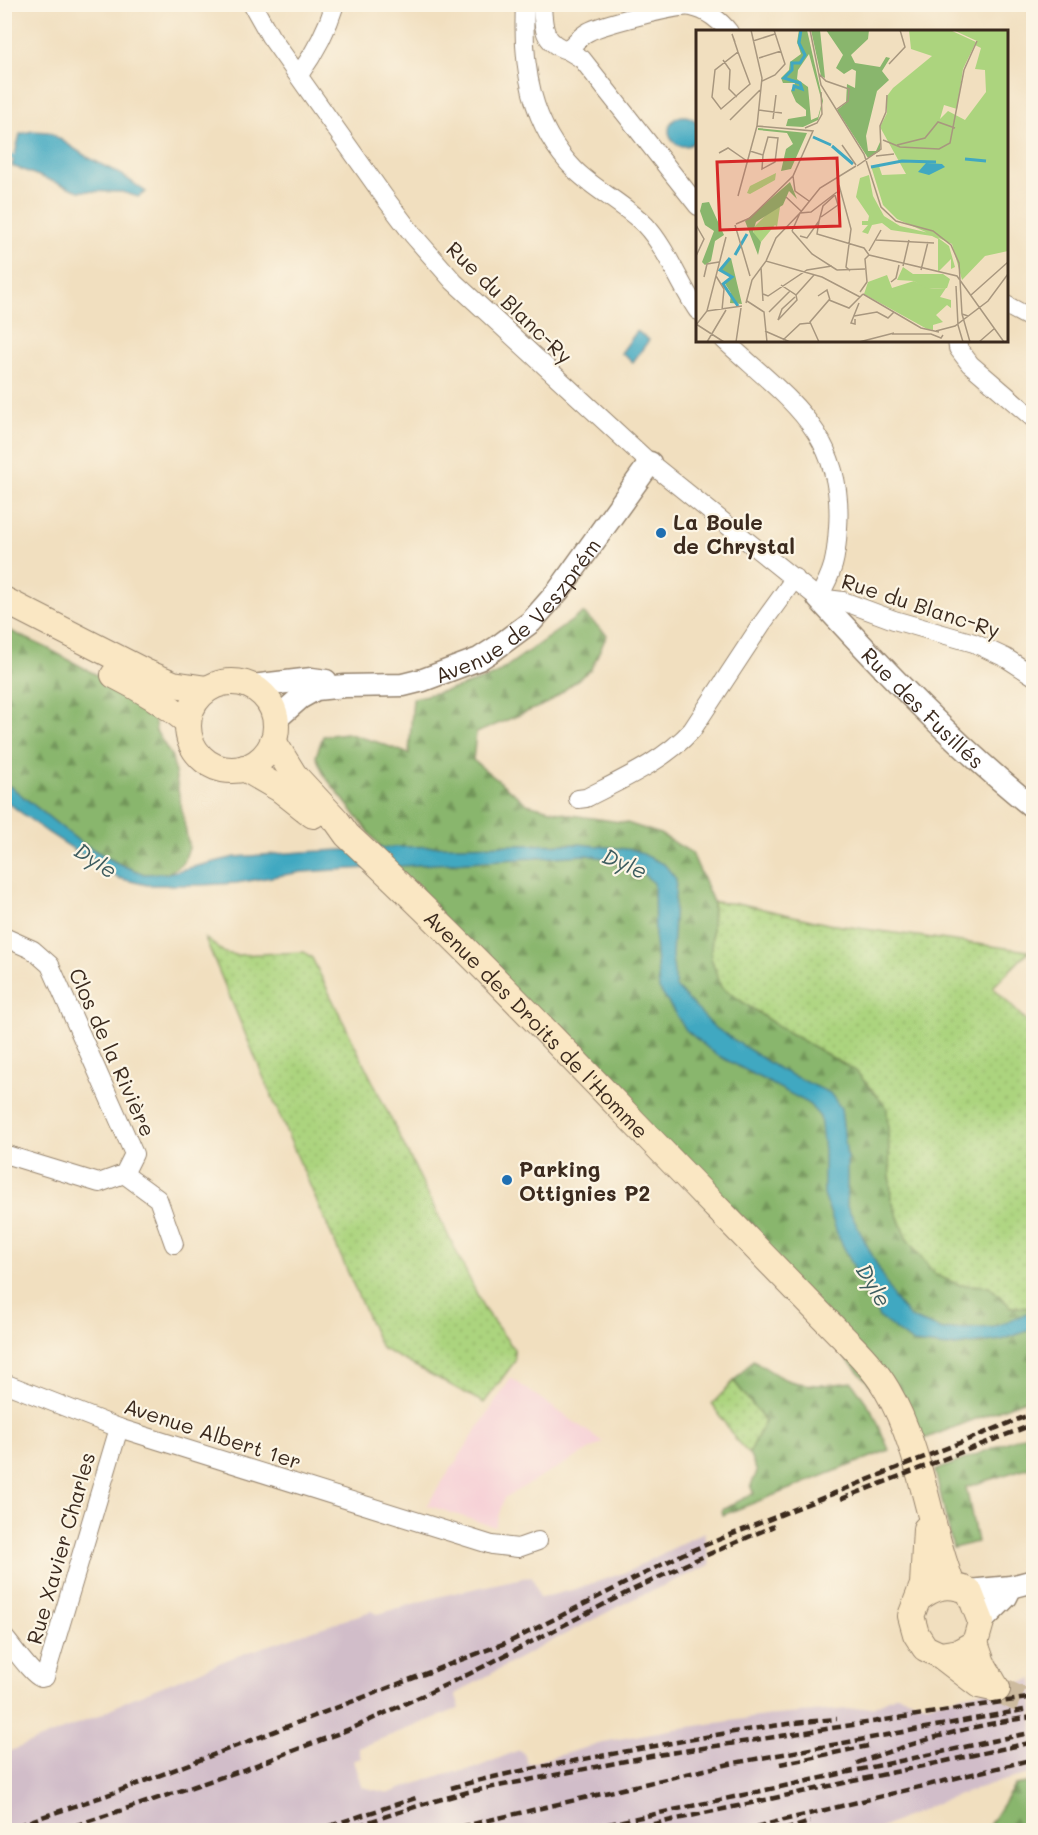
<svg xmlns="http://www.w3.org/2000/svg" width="1038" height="1835" font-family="Mali,sans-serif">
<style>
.built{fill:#f6cfd6}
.industrial{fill:#d1bdc9}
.grass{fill:url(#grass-dots);stroke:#747f4e;stroke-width:1.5}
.forest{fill:url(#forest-firs);stroke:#627046;stroke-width:1.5}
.water{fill:#41a8c1;stroke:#3e6970;stroke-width:1.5}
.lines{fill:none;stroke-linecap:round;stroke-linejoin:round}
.stream{stroke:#41a8c1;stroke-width:4.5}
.secondary-tunnel{stroke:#cdbb9f;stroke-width:26;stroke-dasharray:26 13;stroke-linecap:butt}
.minor-casing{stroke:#96846e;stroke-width:20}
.tertiary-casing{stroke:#96846e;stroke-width:25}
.secondary-casing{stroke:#96846e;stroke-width:28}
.minor{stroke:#fff;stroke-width:18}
.tertiary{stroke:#fff;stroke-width:22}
.secondary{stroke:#fae7c3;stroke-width:26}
.rail{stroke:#3b2a1e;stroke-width:4.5;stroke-dasharray:9 4.5;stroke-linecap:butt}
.poi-dot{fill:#1f6fb2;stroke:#fcf5e5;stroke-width:2}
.labels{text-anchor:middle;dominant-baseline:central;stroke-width:4.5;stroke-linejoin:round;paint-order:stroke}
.street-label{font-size:21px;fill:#3b2a1e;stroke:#fcf5e5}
.poi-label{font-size:21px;font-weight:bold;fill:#3b2a1e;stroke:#fcf5e5;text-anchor:start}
.water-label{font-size:22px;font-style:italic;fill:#3d5c5f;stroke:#fcf5e5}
.inset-river{fill:none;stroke:#41a8c1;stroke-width:3}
.inset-road{fill:none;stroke:#a8977f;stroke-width:1.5}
.view{fill:#d62828;fill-opacity:0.15;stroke:#d62828;stroke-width:3}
.inset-edge{fill:none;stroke:#3b2a1e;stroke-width:3}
</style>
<defs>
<pattern id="grass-dots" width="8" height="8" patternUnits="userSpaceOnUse" patternTransform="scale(1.5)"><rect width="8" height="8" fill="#acd47e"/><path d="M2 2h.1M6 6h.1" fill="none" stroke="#95b66c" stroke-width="1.8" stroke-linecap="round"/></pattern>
<pattern id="forest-firs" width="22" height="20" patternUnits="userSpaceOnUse" patternTransform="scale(1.5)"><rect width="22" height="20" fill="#89b66d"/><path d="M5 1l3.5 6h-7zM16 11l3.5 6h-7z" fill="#719459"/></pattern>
</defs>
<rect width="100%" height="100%" fill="#fcf5e5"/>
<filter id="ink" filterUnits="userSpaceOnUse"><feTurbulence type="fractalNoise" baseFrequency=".0167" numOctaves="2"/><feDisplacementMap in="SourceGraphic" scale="12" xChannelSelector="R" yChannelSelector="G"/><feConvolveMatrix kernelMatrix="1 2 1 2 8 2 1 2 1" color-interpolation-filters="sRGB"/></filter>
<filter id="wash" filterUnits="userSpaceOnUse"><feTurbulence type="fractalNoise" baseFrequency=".008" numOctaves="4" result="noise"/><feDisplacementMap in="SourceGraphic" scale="24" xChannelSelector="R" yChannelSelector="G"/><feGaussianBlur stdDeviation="1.35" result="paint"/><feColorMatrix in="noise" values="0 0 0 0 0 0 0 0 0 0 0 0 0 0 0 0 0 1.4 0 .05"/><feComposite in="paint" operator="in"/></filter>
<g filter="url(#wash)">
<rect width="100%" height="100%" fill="#f1dfbf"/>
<polygon class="built" points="511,1378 603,1442 504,1498 495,1527 427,1505"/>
<polygon class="industrial" points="704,1532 710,1565 631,1600 523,1656 455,1694 460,1708 358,1748 361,1758 353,1761 362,1787 389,1793 444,1774 473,1769 519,1750 524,1754 528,1764 613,1740 675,1729 765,1716 872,1707 897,1695 926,1704 1033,1679 1033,1773 991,1784 937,1803 877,1830 5,1830 5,1753 98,1716 128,1700 234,1657 371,1611 378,1614 441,1596 532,1576 540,1598 579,1588 629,1571"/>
<g class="grass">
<polygon points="713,902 742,904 828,924 1029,951 993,987 1033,1028 1033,1308 1011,1307 989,1286 960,1285 935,1275 906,1238 891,1199 889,1167 779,1027 721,987 711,958"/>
<polygon points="205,938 225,953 237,955 304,952 312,958 474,1288 484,1309 514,1349 515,1361 484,1403 381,1348 287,1133"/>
<polygon points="734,1381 765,1421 749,1454 736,1440 712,1404"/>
</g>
<g class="forest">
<polygon points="583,613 607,635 591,669 548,703 476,733 473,760 527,804 571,815 627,823 660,834 692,853 713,902 711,958 721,987 779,1027 856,1071 887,1108 891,1199 906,1238 935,1275 960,1285 989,1286 1011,1307 1033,1308 1033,1397 921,1440 400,872 324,775 316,756 323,736 346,733 377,742 409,754 413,698 457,688 493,676"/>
<polygon points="4,628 47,648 104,679 154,715 156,731 172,757 189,848 183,863 168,873 144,874 119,864 80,842 11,787 5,786"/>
<path d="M753,1360C763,1366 772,1373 782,1378C803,1388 830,1385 852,1382L873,1412L889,1450L723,1515L722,1510L754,1493L751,1485L757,1472L749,1454L765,1421L734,1381Z"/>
<polygon points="1033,1432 1033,1466 966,1487 977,1542 953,1548 935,1471"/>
<polygon points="1033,1782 1033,1830 986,1830 1015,1785"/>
</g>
<g class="water">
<circle cx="684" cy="131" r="15"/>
<polygon points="32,131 49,132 87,157 122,175 146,192 138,197 122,192 79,191 12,166 20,134"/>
<polygon points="637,331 649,340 633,362 621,353"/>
<polygon points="5,786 11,787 80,842 119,864 144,874 168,873 235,857 303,852 398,847 579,844 635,850 665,865 676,879 672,957 676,987 714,1027 779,1069 830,1093 841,1108 847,1157 847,1206 894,1298 911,1318 943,1330 994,1327 1027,1313 1033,1313 1033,1329 1002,1340 948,1347 913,1343 879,1317 838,1236 824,1195 824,1151 820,1117 808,1103 715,1054 686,1030 659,989 655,943 654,883 630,863 587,855 302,872 236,883 202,885 147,885 118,878 47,832 8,803 5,802"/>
</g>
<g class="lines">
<polyline class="stream" points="4,157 20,157"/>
</g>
</g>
<g filter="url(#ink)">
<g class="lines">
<polyline class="secondary-tunnel" points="997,1689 1034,1706"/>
<g class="minor-casing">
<g id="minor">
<polyline points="252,4 270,36 385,198 413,235 454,282 650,463 818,598 843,601 894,620 974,643 1006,658 1034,676"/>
<path d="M525,4C522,66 530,125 576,171C597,191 624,204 645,225C666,247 680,285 698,311"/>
<path d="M542,4C543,26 543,43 567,50"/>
<path d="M299,75C314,54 327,30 335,4"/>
<path d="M698,206L582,59L567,50C574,44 580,36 588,32C600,25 679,4 691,7C706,10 720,20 729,32"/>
<polyline points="1006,305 1034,320"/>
<path d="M724,340C786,398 845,432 838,528C836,559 834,571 818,598"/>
<polyline points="957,340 958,348 970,364 1034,419"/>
<path d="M578,799L586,798C623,779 664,761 692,730L761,625L795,578"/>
<polyline points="4,937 33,950 50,965 134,1154 124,1174 99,1183 4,1154"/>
<polyline points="124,1174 158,1199 174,1244"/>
<polyline points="4,1383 119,1428 492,1545 518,1548 538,1541"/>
<path d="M4,1637C13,1647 31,1674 41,1678L45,1677L119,1428"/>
</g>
</g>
<g class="tertiary-casing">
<g id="tertiary">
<path id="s1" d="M818,598C886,672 955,745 1034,808"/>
<polyline points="252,686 312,679 326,681"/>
<path id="s2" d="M275,720L300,698L316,689L345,686L403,685L423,680L479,659L496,648L531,622L559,590L650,463"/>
<polyline points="969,1591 1011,1587 1034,1581"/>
<polyline points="981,1622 1006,1597 1011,1587"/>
</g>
</g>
<g class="secondary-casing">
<g id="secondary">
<polyline points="4,600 147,673 173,684 207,689"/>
<path d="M114,675C140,688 165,703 188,722"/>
<circle cx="232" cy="726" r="44"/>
<path id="s3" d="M273,741L294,775L337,821L347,835C476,955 596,1084 719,1210C755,1247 792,1285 829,1323C849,1344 872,1364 887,1390C922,1450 927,1521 952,1585"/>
<polyline points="244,768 280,789 313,815"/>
<path d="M918,1599C935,1586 948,1582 969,1591L981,1622L975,1643L959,1652L940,1655L925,1648L916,1634L911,1616L923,1585L926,1529"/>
<polyline points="975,1643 982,1663 997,1689"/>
<polyline points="940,1655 979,1685 997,1689"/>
</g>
</g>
<use href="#minor" class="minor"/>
<use href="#tertiary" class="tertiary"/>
<use href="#secondary" class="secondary"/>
<g class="rail">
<polyline points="841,1499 1034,1424"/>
<path d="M857,1763C915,1742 973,1724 1034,1717"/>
<polyline points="780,1764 868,1746"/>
<path d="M451,1788C513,1770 576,1761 639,1749C705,1737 770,1724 837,1719"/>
<polyline points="4,1830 116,1792 513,1640 683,1554 1034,1413"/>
<polyline points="62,1830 246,1769 355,1727 469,1674 628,1592 693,1561 774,1526"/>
<polyline points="317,1830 419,1797"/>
<polyline points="344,1830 424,1804 468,1792 651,1756 1034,1697"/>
<polyline points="447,1830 734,1763 1034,1708"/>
<polyline points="581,1830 1034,1732"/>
<polyline points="626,1830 1034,1742"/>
<polyline points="743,1830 1034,1759"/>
<polyline points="784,1830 810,1822"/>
</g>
</g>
</g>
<g class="poi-dot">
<circle cx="661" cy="533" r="6"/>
<circle cx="507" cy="1180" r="6"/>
</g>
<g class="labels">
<g class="street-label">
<text transform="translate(510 302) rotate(44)">Rue du Blanc-Ry</text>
<text stroke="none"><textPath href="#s2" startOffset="280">Avenue de Veszprém</textPath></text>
<text transform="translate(921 605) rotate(18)">Rue du Blanc-Ry</text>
<text stroke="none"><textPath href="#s1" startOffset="152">Rue des Fusillés</textPath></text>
<text stroke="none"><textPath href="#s3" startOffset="388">Avenue des Droits de l'Homme</textPath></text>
<text transform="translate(113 1052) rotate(66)">Clos de la Rivière</text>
<text transform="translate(213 1433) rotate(18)">Avenue Albert 1er</text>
<text transform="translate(60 1548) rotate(-74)">Rue Xavier Charles</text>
</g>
<g class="poi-label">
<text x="673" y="521">La Boule<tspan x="673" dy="24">de Chrystal</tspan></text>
<text x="519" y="1168">Parking<tspan x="519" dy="24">Ottignies P2</tspan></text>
</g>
<g class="water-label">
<text transform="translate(96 860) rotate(33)">Dyle</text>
<text transform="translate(625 863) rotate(23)">Dyle</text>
<text transform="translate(874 1285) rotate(59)">Dyle</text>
</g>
</g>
<g transform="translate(696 30)">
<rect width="312" height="312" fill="#f1dfbf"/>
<path d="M213,0H254L280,12L267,39L261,79L248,75L244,89L252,81L269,90L290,62L289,40L279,39L285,18L279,15L281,11L257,0H312V221L289,226L266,250L256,214L201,189L187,175L175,136H183L186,145L210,144L184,97L191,83V66L197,58L236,26L215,19ZM80,143L79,150L54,164L51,163L54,156ZM173,145L177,166L188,186L204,196L237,204L253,216L259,237L255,239V229L242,242V209L236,206L195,200L186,193L176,195L172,204L166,202L172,195H166V191H172L173,186L160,167L164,148ZM78,177H84L81,197L79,195L65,212L57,205L58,197ZM191,245L196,258L218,251L235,259L250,258L244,267L255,270V278L251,275L240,285L247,292L237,295V300L231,299L168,264L172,252Z" fill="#acd47e"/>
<path d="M103,0H111L127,71L122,90L107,97L90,96L92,89L110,86V80L100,72L95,61L99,53H87L85,48L93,40L94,32L105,24L101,12ZM113,24L126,72L122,87L115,90L112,57L101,49L102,40ZM115,0H124L129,48L125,46ZM130,0H173L172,9L155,25L159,33L184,37L190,27L194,28L186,41L193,50L181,61L170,106L172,121H180L184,112V121L172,128L141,80L150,73L151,54L159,58L160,41L156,39L148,44L140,38L147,25ZM62,100V98L111,103L95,139L85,141L90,119L97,114L91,103ZM94,152L101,169L93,161L87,175L60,192L57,202L65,212L62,225L49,191ZM13,172L28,205L19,211L15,231L9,235L6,232L18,201L9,195L4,181L6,173ZM35,228L46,274L34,273L35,263L28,252L36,247L24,240Z" fill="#89b66d" fill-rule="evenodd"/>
<path d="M207,237L217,244H247L254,249L251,258L231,259L218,251L201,250Z" fill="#acd47e"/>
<path d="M230,133L246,134L249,137L233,145L222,142Z" fill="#41a8c1"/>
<path class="inset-river" d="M97,61L98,56L106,59L104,53L88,48L96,40V33H104L109,25L103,13L105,0M117,107L135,115M136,116L157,134M269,129L290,131M175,137L206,131L240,132M39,225L51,204M34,228L24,240L36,247L27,254L42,276"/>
<path class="inset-road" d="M114,0L125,55L168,124L185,177L200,191L237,201L255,215L263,233L266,284L272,286M57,11L79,4M39,12L36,4L42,22M42,22L54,54L25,79L16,67L19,40ZM63,28L85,21M27,30L34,40L33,59L41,67M193,34L209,17L204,0M123,44L130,51L153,59L152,71L141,79M66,51L79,45L89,34L78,0M63,80L86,83M77,89L80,65M34,90L64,60M109,98L121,93L126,84L125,62M187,110L204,117L243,119L254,113L268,40L281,11M146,115L160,135M201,115L229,108L242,92L259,98M54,121L67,125L66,139L79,132L82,108L72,107L67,125M23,123L32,118L51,131M180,126L198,124M161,136L185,119L184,96L190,82L191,65M97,146L99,161L113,171M143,155L155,199L150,237L154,241M42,166L61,96M90,167L105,181M104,183L115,182L141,162M123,191L127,176L139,165L142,175L125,187M40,194L54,188L97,146L117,101L61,96L66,48L55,0M0,195L8,209L0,226M39,195L54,246M96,201L104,183L124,158L160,136M96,201L116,224L141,240M104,206L111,208L123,191L121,204L168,218L173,225M180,210L238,213M173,221L185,200M173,225L261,246L308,312M70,231L80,208L104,183M207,236L213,210M65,237L67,271M141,240L169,239M225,240L232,212M20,246L28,259L26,280M8,247L11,234L23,232M195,252L200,248L203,235M85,255L100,265L101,270L82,290L86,279L99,267M260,256L262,295L267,312M164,262L171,252L169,229L173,225M67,264L72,266L111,240L136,236M167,264L225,298L243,302M100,265L118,245M275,265L312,232M122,266L131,260L134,270M51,271L68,282L71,312M50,273L56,250L70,231L126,247L164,267L167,264M11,281L46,276M73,282L94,261M266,284L274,312M158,286L181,282L192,288L198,282M159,289V294L155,293L163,273M0,294L28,312M0,295L11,281L30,207M69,301L94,312M240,301L259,296L292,271L312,244M196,304H235L245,308L247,305M87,310L104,294L114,293M11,312L30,280M40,312L45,278M123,312L114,292L133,270L153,278L164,267M163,312L198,303M283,312L299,298"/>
<path class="view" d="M141,128L144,196L24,200L21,132Z"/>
<rect width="312" height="312" class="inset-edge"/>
</g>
<rect width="1038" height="1835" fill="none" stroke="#fcf5e5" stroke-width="24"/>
</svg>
